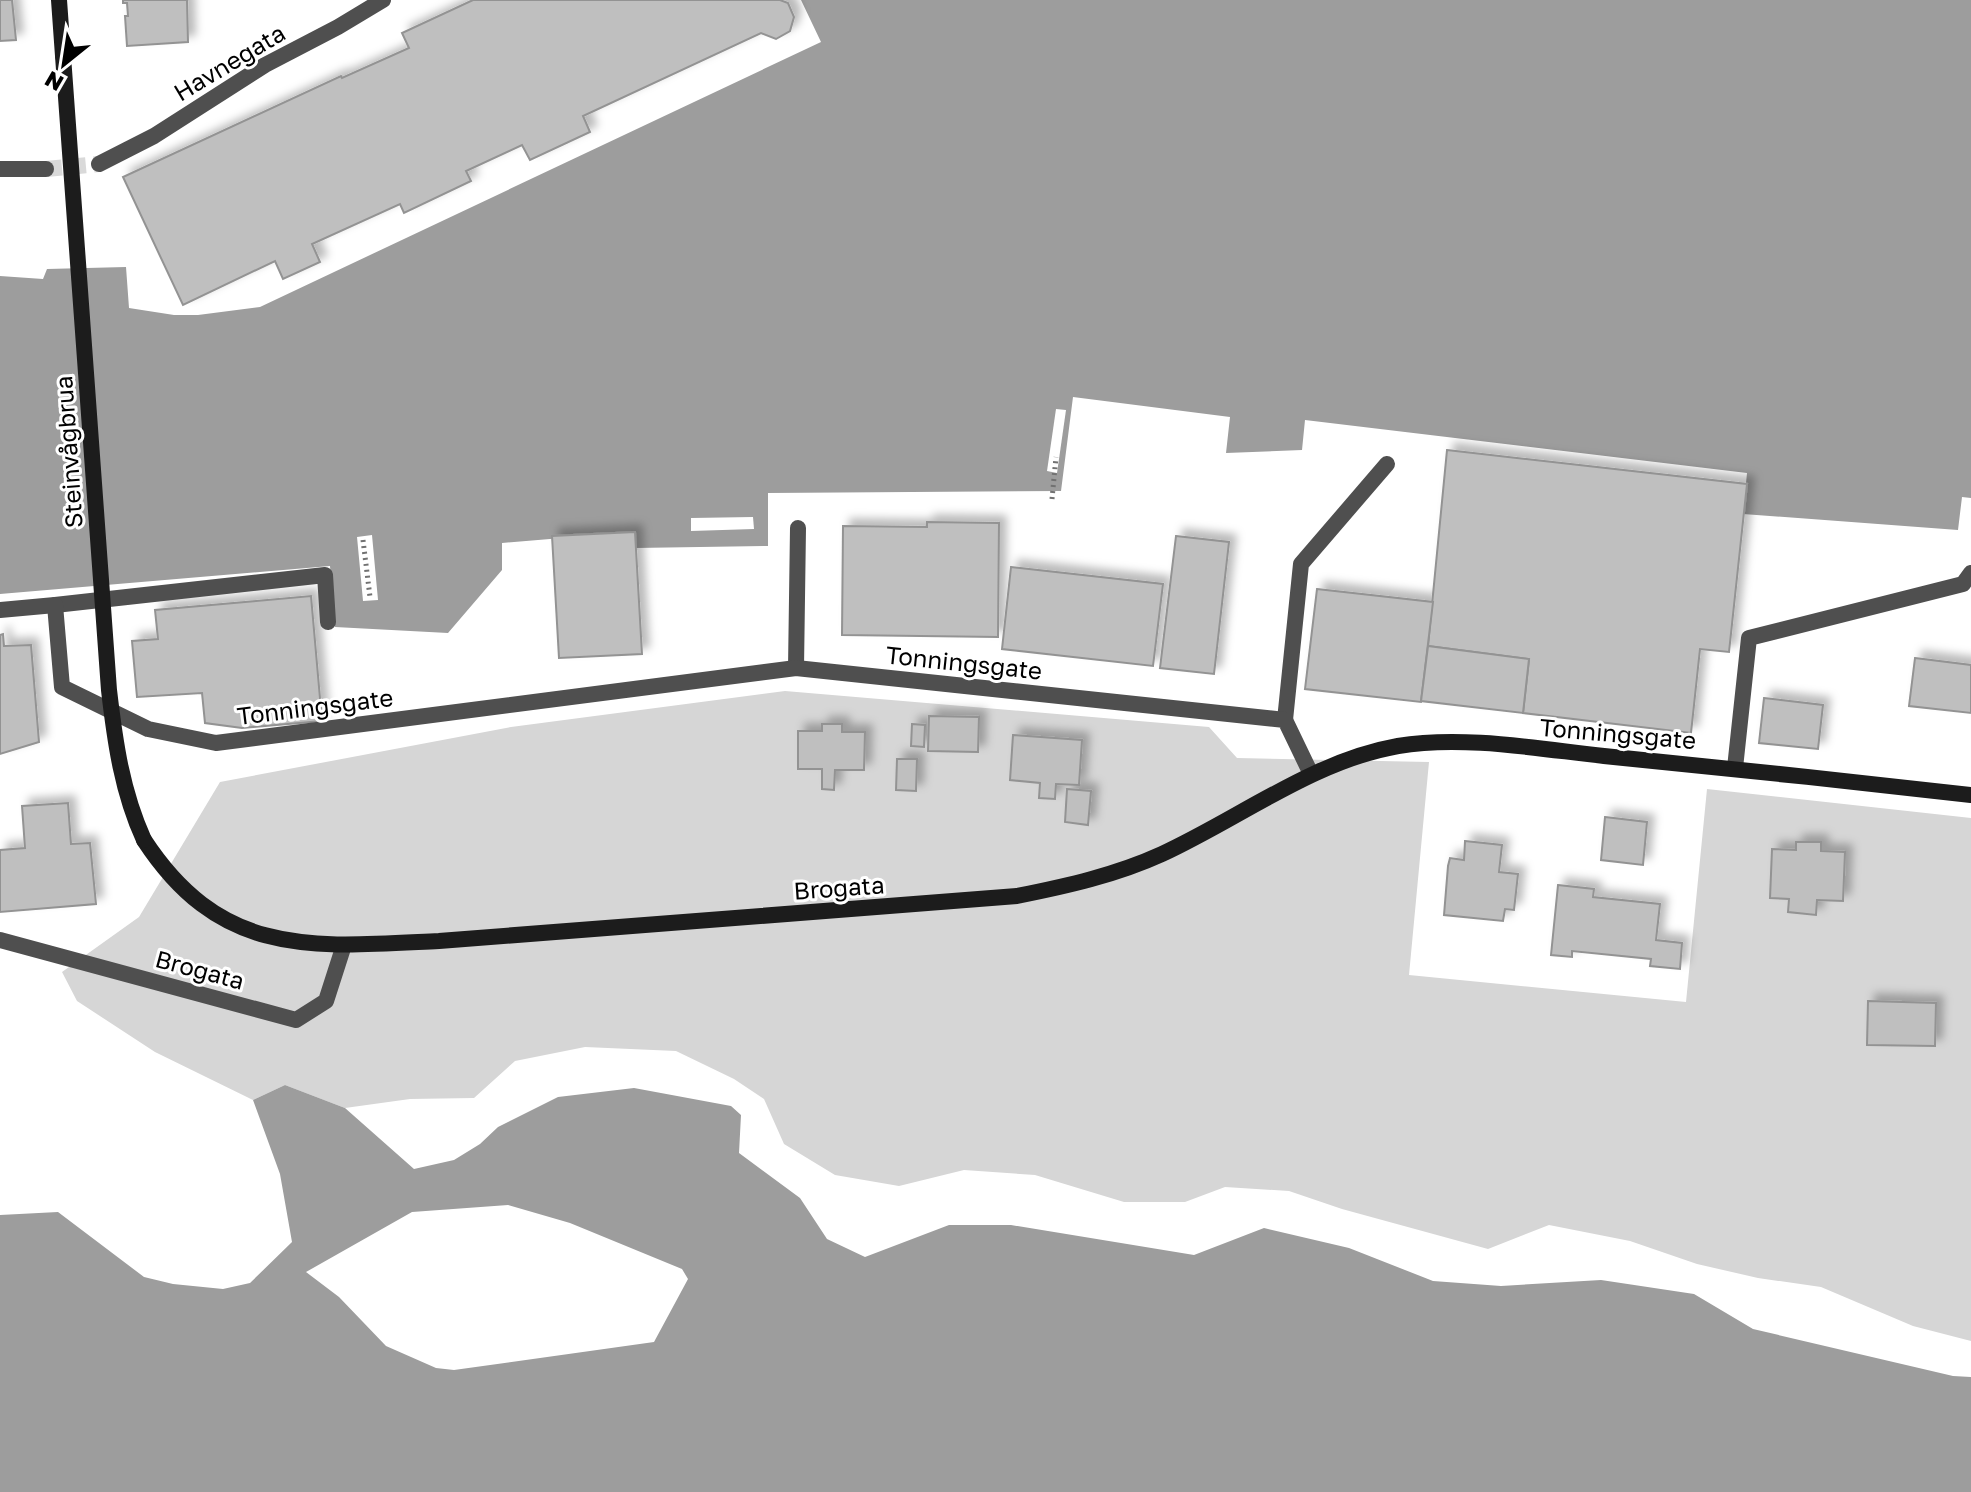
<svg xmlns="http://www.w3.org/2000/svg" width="1971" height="1492" font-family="'Golos Text',sans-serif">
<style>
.green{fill:#d6d6d6}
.water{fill:#9d9d9d;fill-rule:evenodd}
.pier{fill:#fff}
.building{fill:#bfbfbf;stroke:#939393;stroke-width:2;filter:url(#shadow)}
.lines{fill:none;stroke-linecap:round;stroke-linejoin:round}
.street-tunnel{stroke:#d9d9d9;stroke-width:16;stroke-dasharray:16 8;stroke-linecap:butt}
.path{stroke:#717171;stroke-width:5;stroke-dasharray:2 4;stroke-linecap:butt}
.lane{stroke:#4f4f4f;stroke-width:16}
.street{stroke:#4f4f4f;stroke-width:16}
.secondary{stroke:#1c1c1c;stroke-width:16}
.secondary-bridge{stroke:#1c1c1c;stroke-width:16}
.labels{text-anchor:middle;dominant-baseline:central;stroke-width:6;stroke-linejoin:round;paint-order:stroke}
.street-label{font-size:24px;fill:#000;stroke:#fff}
</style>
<defs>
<filter id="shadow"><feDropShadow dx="7" dy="-7" stdDeviation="4" flood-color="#0004"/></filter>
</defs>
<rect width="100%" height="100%" fill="#fff"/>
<polygon class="green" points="785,691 1209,727 1237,758 1429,762 1409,975 1686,1002 1707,789 1971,818 1971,1341 1913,1326 1821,1287 1758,1278 1697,1264 1630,1241 1549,1225 1488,1249 1342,1209 1289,1191 1225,1187 1185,1202 1124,1202 1035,1175 964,1170 899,1186 835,1175 784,1144 764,1099 734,1079 676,1051 585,1047 515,1061 474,1098 410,1099 345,1108 285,1085 253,1100 155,1052 77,1001 62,972 139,917 220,782 511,727"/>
<g class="water">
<polygon points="801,0 1971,0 1971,498 1962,497 1958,530 1743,514 1747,473 1305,420 1302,450 1226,453 1230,417 1073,397 1061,491 768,493 768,546 635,548 634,532 502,543 502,570 448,633 335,627 330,566 0,594 0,276 43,279 47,269 126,267 129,308 174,315 198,315 260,307 821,42"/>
<path d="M285,1085L345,1108L414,1169L454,1160L480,1144L498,1127L558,1097L634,1088L731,1106L741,1115L739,1153L800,1198L827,1239L865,1257L949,1225H1011L1194,1255L1264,1228L1349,1248L1433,1281L1501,1286L1601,1280L1694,1294L1753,1329L1953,1376L1971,1377V1492H0V1215L58,1212L144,1277L173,1284L223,1289L250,1283L292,1242L280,1174L253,1100ZM508,1205L570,1223L682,1269L688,1279L654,1342L454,1370L436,1368L386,1346L339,1297L306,1272L412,1212Z"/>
</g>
<g class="pier">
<polygon points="1056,409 1066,410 1057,473 1047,471"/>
<polygon points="753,517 754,529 691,531 691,518"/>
<polygon points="372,535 378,600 363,601 357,537"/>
</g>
<g class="building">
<polygon points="0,0 12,0 16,40 0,41"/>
<polygon points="123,0 187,0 188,42 127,46 125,16 128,16 127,3 123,3"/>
<polygon points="473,0 780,0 788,3 794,17 790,31 776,39 761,33 583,116 590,132 530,160 522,145 466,171 471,181 404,213 400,204 312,244 320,262 283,279 275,261 183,305 123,177 341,76 342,78 409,48 402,33"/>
<polygon points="1447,450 1747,484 1729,652 1700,649 1691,733 1523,713 1529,659 1428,646"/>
<polygon points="927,522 999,523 998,637 842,635 843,526 927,527"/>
<polygon points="635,532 642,654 559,658 552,536"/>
<polygon points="1176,536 1229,542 1214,674 1160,668"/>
<polygon points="1011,567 1163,584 1153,666 1002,649"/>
<polygon points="1317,589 1433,602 1421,702 1305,689"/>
<polygon points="311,596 322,721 242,728 205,723 202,693 137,697 132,641 158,639 155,610"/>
<polygon points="3,634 4,646 31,645 39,742 0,754 0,635"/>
<polygon points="1428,646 1529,659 1523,713 1421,701"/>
<polygon points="1915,658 1971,665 1971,713 1909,706"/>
<polygon points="1764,698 1823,705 1818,749 1759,743"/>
<polygon points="929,716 979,717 978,752 928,751"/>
<polygon points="822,724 842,724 842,732 865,732 864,770 835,770 834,790 822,789 822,769 798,769 798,731 822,731"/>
<polygon points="912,724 925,725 924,747 911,746"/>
<polygon points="1013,735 1082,740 1079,785 1056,784 1055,799 1039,798 1040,783 1010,780"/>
<polygon points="897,759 917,759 916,791 896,790"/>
<polygon points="1067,789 1091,791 1088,825 1065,822"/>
<polygon points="68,803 71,844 90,843 96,904 0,912 0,850 25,848 22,806"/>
<polygon points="1605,817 1647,822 1643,865 1601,860"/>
<polygon points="1465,841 1502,845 1499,872 1518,874 1514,910 1505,909 1503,921 1444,915 1448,866 1450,858 1464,860"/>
<polygon points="1796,842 1821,842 1821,851 1845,852 1843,901 1817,900 1816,915 1788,912 1789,899 1770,898 1772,849 1796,850"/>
<polygon points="1558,885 1594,889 1593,897 1660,904 1656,940 1682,943 1680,969 1650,966 1651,959 1572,951 1572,957 1551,955"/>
<polygon points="1868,1001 1936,1003 1935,1046 1867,1045"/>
</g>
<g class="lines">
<polyline class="street-tunnel" points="46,169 99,164"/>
<g class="path">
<polyline points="1052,499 1056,457"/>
<polyline points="363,540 370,597"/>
</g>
<g class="lane">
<polyline points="55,605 325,575 328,622"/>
<polyline points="796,668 798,528"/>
<polyline points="1285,720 1301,564 1387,464"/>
<polyline points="1735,768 1749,638 1963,584 1971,573"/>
<polyline points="0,940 296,1020 326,1001 344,945"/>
</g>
<g class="street">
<polyline points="99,164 154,136 265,65 338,27 383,0"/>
<polyline points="0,169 46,169"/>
<polyline points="0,610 55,605 62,687 148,729 216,743 796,668 1285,720 1311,774"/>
</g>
<g class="secondary">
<polyline points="59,0 63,56"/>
<path d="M144,840C222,959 313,947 439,941L1017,896C1067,886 1116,875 1162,854C1240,818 1313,761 1398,746C1463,735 1539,749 1604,756C1726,768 1849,781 1971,795"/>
</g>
<path class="secondary-bridge" d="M63,56L109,690C115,742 122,792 144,840"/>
</g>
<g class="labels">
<g class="street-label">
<text transform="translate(229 62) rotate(-31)">Havnegata</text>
<text transform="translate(68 452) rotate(-94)">Steinvågbrua</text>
<text transform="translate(964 662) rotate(6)">Tonningsgate</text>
<text transform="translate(315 706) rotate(-7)">Tonningsgate</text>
<text transform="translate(1618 733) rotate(5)">Tonningsgate</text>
<text transform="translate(839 887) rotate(-4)">Brogata</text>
<text transform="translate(200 969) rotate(15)">Brogata</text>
</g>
</g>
<g transform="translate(64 64) rotate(210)" stroke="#ffffff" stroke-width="6" paint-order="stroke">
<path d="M0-6L14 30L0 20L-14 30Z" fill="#000000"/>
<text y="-12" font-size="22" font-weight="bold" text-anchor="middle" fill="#000000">N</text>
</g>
</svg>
